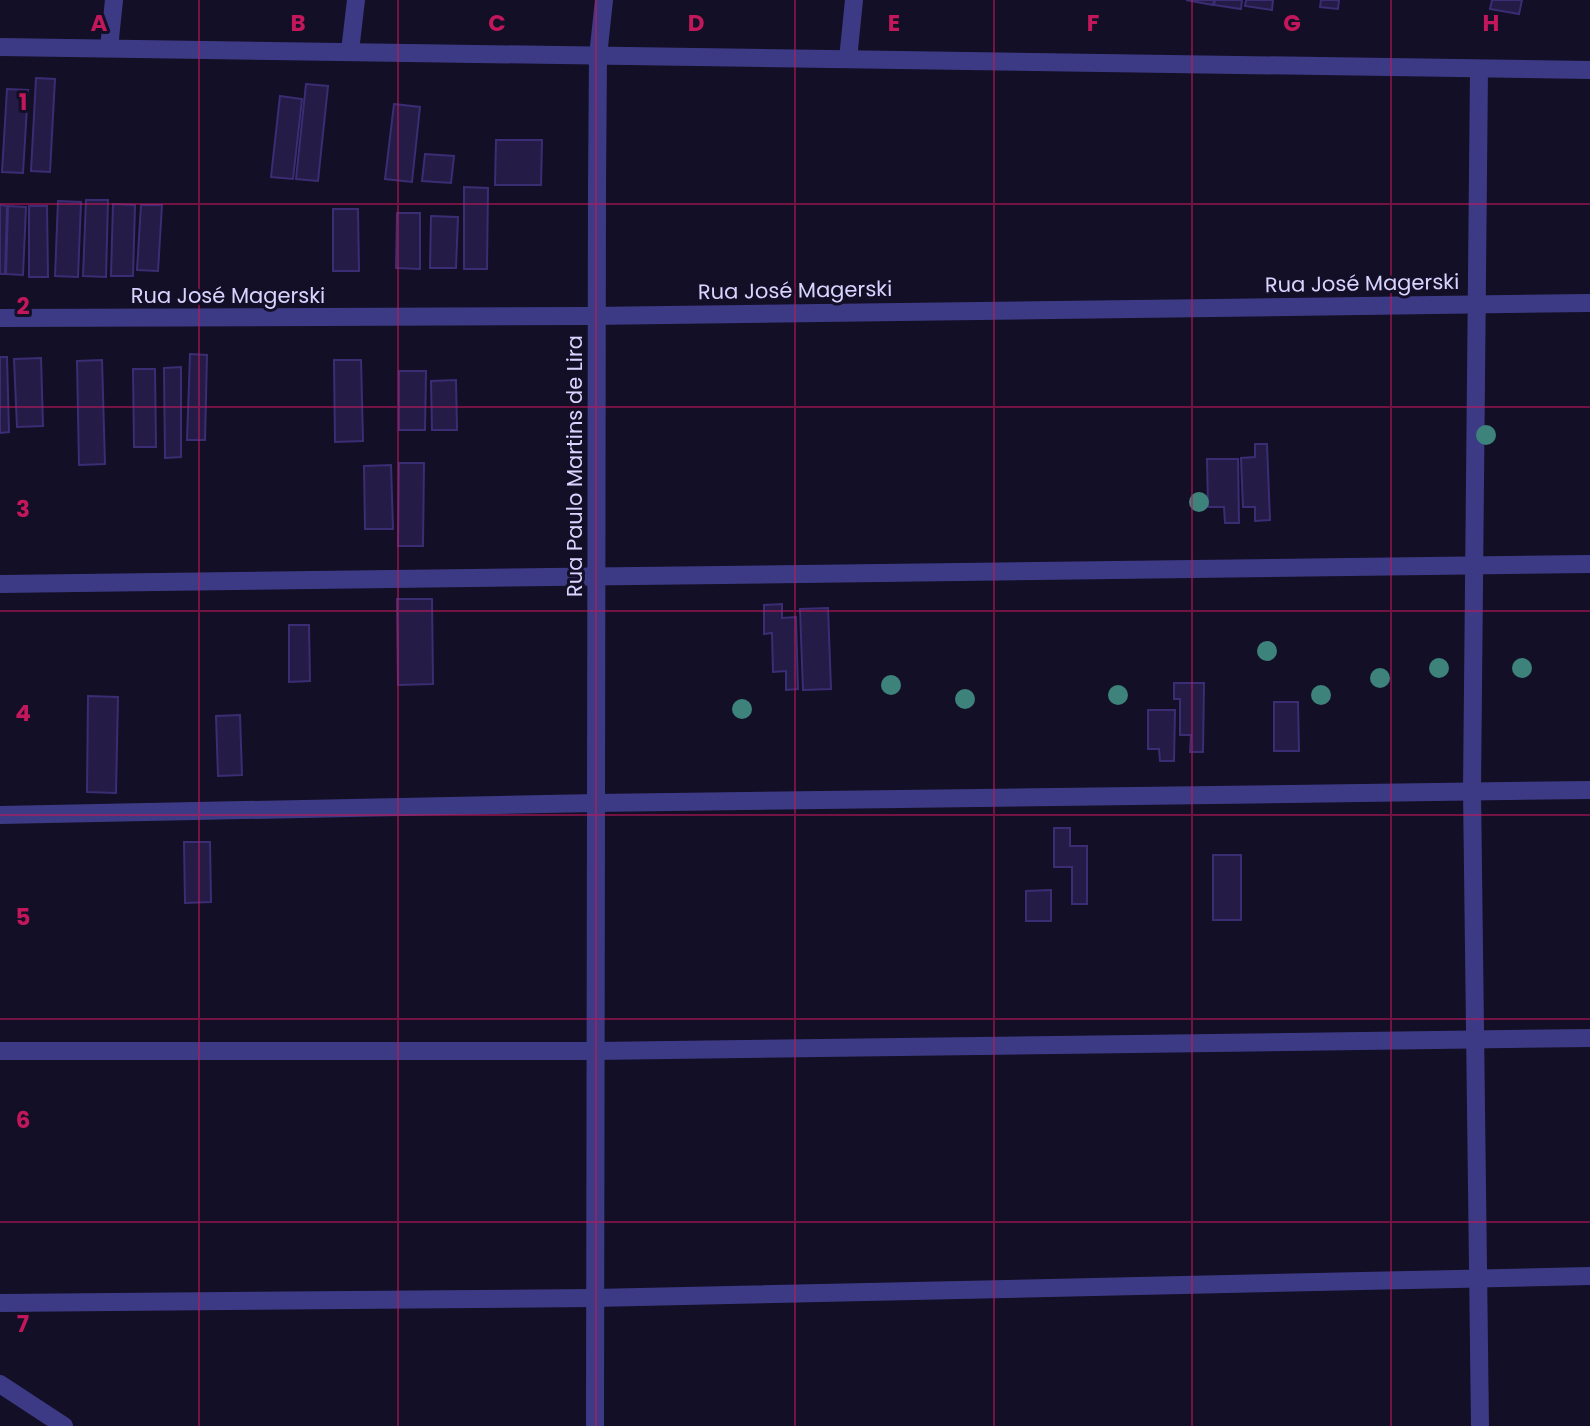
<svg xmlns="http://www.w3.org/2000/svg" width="1590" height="1426" font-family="Poppins,sans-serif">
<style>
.building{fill:#241b47;stroke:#3b2d73;stroke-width:2}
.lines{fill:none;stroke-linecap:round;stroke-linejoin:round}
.minor{stroke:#3d3a85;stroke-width:18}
.tree{fill:#3d827b}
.grid{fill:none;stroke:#c2185b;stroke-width:2;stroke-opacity:0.55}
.labels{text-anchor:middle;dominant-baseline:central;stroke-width:6;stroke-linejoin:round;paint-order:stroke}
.street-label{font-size:21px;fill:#d9d4ff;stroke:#130f26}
.grid-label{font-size:23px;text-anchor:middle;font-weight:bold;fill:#c2185b;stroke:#130f26;stroke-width:6;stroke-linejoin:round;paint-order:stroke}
</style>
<rect width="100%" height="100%" fill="#130f26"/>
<g class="building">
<polygon points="1186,0 1214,0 1213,5"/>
<polygon points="1215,0 1242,0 1241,9 1214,5"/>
<polygon points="1246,0 1273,0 1272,10 1245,6"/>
<polygon points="1321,0 1339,0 1338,9 1320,7"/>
<polygon points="1492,0 1522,0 1519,14 1490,9"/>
<polygon points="36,78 55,79 50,172 31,171"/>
<polygon points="306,84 328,86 318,181 296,179"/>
<polygon points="7,89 28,90 23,173 2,172"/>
<polygon points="280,96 302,99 293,179 271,177"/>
<polygon points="394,104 420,107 412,182 385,179"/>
<polygon points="496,140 542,140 541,185 495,185"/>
<polygon points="425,154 454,156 451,183 422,181"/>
<polygon points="464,187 488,188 487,269 464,269"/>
<polygon points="86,200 108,200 106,277 83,276"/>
<polygon points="58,201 81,202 78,277 55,276"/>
<polygon points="113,204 135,205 133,276 111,276"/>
<polygon points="0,205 7,206 5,274 0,274"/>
<polygon points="141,205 162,205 158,271 137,270"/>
<polygon points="8,206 26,207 23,275 6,274"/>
<polygon points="29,206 47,206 48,277 29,277"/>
<polygon points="333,209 358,209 359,271 333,271"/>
<polygon points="397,213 420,213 420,269 396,268"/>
<polygon points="431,216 458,217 456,268 430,268"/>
<polygon points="190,354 207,355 205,440 187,440"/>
<polygon points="0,357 7,357 9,432 0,433"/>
<polygon points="41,358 43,426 17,427 14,359"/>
<polygon points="102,360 105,464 79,465 77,361"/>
<polygon points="334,360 361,360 363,441 335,442"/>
<polygon points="181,367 181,457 165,458 164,368"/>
<polygon points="133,369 155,369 156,447 134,447"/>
<polygon points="399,371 426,371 425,430 399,430"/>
<polygon points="456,380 457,430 432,430 431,381"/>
<polygon points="1255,444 1267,444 1270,520 1255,521 1255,507 1243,507 1241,458 1255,457"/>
<polygon points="1207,459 1238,459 1239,523 1225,523 1224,507 1208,507"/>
<polygon points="399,463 424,463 423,546 398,546"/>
<polygon points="391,465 393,529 365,529 364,466"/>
<polygon points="397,599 432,599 433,684 398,685"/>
<polygon points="782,604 782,618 796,617 798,689 786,690 786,671 773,672 772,633 764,634 764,605"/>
<polygon points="828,608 831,689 803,690 800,609"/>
<polygon points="289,625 309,625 310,681 289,682"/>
<polygon points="1174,683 1204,683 1203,752 1190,752 1191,735 1180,735 1180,699 1174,699"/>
<polygon points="88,696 118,697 116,793 87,792"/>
<polygon points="1274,702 1298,702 1299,751 1274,751"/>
<polygon points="1148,710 1175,710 1174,761 1160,761 1159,749 1148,749"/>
<polygon points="240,715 242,775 218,776 216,716"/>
<polygon points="1054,828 1070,828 1070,846 1087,846 1087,904 1072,904 1072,867 1054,867"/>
<polygon points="184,842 210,842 211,902 185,903"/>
<rect x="1213" y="855" width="28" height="65"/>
<polygon points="1051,890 1051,921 1026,921 1026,891"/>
</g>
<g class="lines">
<g class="minor">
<polyline points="0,47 1590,70"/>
<polyline points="109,48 114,0"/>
<polyline points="350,51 356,0"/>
<polyline points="848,59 854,0"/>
<polyline points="1479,69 1472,790 1480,1426"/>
<polyline points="0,318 589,316 1590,303"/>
<polyline points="0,584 1590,564"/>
<polyline points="0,815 595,803 1590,790"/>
<polyline points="0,1051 594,1051 1590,1038"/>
<polyline points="0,1303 594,1298 1590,1276"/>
<polyline points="0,1384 64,1426"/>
<polyline points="595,1426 597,186 598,56 604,0"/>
</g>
</g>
<g class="tree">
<circle cx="1486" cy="435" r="10"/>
<circle cx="1199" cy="502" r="10"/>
<circle cx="1267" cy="651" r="10"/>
<circle cx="1439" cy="668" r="10"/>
<circle cx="1522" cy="668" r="10"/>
<circle cx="1380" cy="678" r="10"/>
<circle cx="891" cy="685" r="10"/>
<circle cx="1118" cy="695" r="10"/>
<circle cx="1321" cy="695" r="10"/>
<circle cx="965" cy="699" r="10"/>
<circle cx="742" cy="709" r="10"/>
</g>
<path class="grid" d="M199,0V1426M398,0V1426M596,0V1426M795,0V1426M994,0V1426M1192,0V1426M1391,0V1426M0,204H1590M0,407H1590M0,611H1590M0,815H1590M0,1019H1590M0,1222H1590"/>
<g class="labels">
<g class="street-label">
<text transform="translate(1362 283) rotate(-1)">Rua José Magerski</text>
<text transform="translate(795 290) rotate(-1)">Rua José Magerski</text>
<text x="228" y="295">Rua José Magerski</text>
<text transform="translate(574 466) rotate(-90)">Rua Paulo Martins de Lira</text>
</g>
</g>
<g class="grid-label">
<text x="99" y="31">A</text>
<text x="298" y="31">B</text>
<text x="497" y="31">C</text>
<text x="696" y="31">D</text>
<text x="894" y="31">E</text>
<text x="1093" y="31">F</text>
<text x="1292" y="31">G</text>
<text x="1491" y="31">H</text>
<text x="23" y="110">1</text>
<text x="23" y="314">2</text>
<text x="23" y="517">3</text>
<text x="23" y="721">4</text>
<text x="23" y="925">5</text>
<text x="23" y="1128">6</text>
<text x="23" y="1332">7</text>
</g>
</svg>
